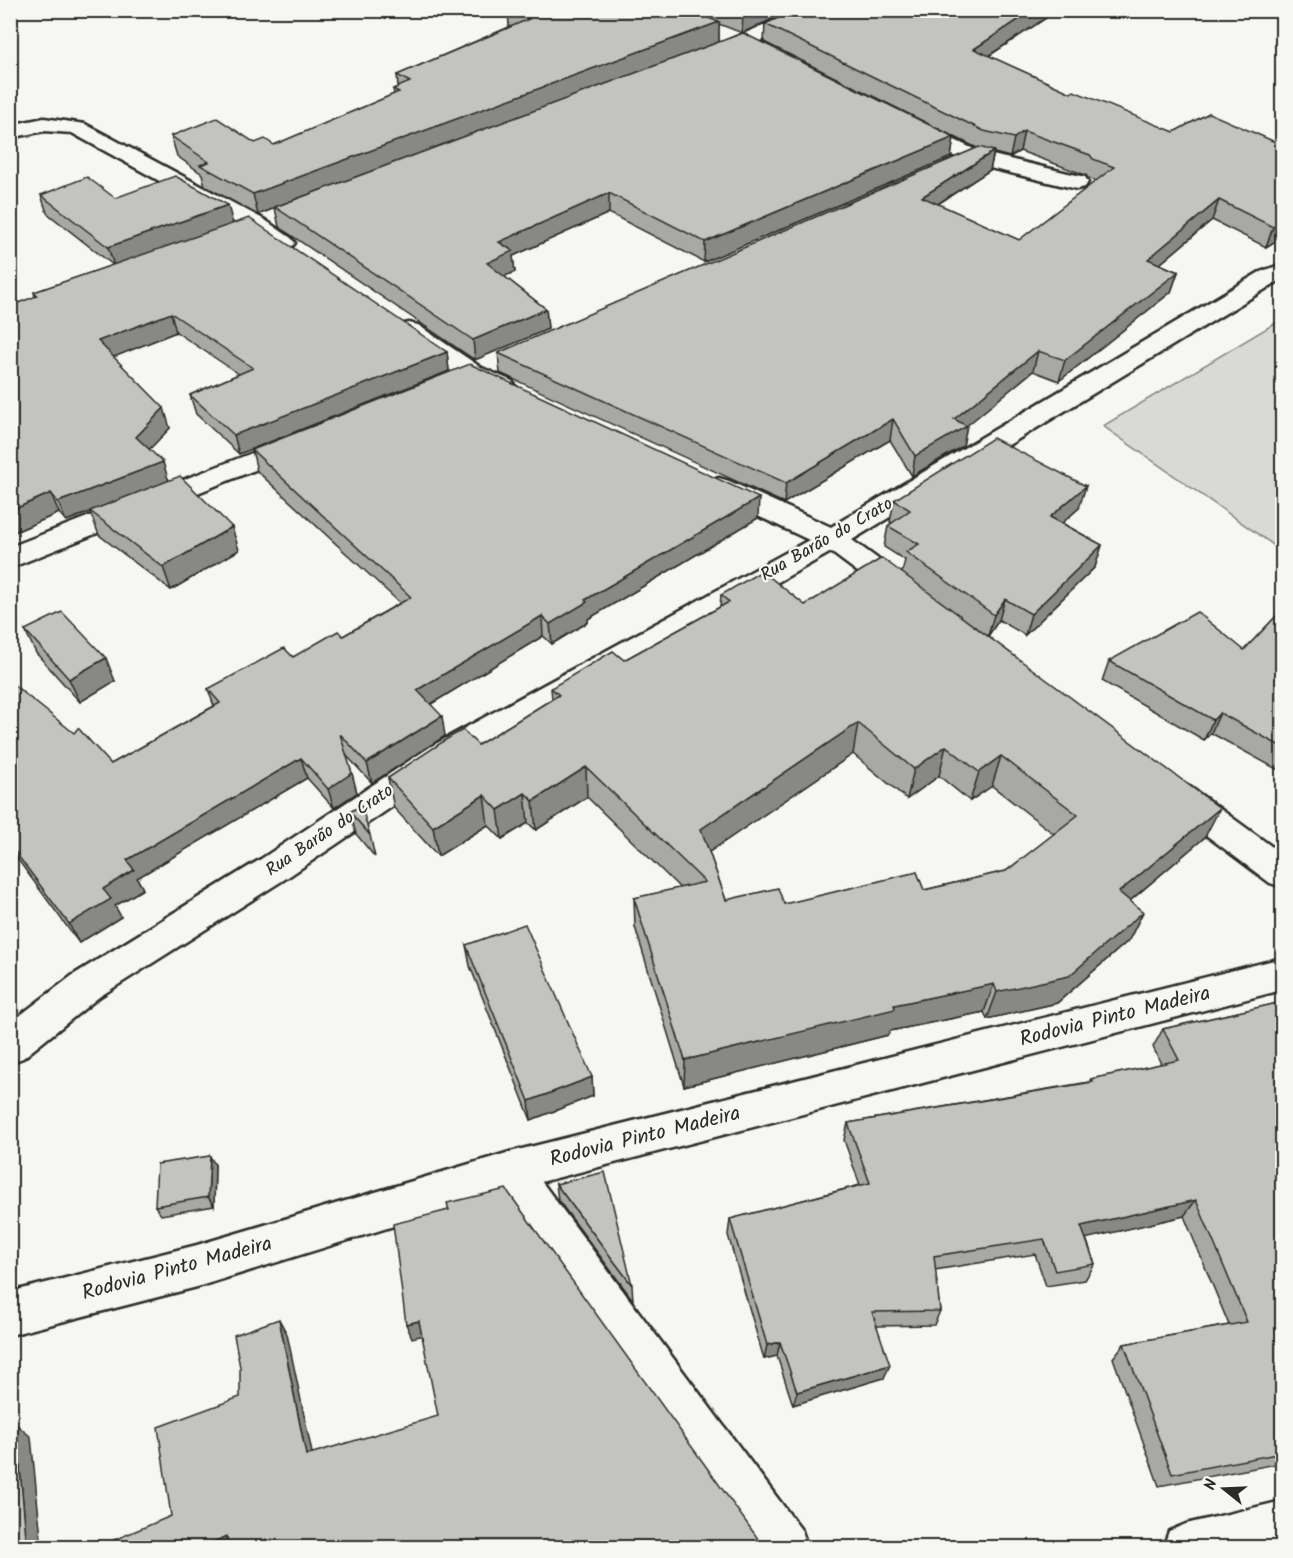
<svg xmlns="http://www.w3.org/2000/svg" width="1293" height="1558" font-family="Kalam,sans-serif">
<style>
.green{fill:#d9d9d5;stroke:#828280;stroke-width:1.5}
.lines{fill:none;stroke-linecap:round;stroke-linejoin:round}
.minor-casing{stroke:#2b2b2b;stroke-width:5}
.secondary-casing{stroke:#2b2b2b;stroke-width:5}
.minor{fill:#f6f6f2;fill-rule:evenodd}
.secondary{fill:#f6f6f2;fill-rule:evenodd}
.wall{fill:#a8a8a5;stroke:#2b2b2b;stroke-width:1.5;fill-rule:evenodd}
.shaded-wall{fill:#888886;stroke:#2b2b2b;stroke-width:1.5}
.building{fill:#c3c3c0;stroke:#2b2b2b;stroke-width:1.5;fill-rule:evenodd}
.labels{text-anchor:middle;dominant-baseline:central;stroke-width:4.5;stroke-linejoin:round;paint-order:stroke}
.street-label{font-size:18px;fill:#2b2b2b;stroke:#f6f6f2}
.near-street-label{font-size:21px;fill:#2b2b2b;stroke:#f6f6f2}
</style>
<rect width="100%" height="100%" fill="#f6f6f2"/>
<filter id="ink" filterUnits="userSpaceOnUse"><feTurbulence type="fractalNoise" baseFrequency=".0167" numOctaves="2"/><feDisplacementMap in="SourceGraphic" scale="12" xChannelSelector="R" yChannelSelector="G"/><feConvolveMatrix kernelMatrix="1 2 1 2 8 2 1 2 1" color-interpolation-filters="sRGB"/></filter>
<g filter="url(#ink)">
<polygon class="green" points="1282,319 1282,551 1103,426"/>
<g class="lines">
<g class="minor-casing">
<g id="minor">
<polygon points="799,10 825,10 823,14 720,58 706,58 703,54 706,50"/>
<path d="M44,118L85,124L265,220L291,238L295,243L291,248C274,252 262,239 249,230L72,133L44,131L10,138V125Z"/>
<polygon points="912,120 980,152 1085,177 1088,182 1085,187 1077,189 965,162 905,130 902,126 905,122"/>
<polygon points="1282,264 1282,279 852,540 915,586 920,593 915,600 905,603 895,600 831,552 454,765 285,879 99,997 23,1058 10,1063 10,1023 73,975 261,859 430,747 809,540 709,493 705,487 709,481 719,478 729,481 831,527 1260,272"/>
<path d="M409,323L418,325L482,368L512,381L516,387L512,393C482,400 426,352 400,335L397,330L400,325Z"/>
<polygon points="296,436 305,438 309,444 305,450 10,568 10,547"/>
<polygon points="1178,783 1190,787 1282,854 1282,887 1270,883 1166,805 1161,796 1166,787"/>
<polygon points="510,1152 524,1158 802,1531 808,1548 756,1548 496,1184 490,1171 496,1158"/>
<polygon points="1282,1501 1282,1547 1163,1548 1169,1531 1186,1524"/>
</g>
</g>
<g class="secondary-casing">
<polygon id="secondary" points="1282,958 1282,990 510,1190 197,1287 10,1335 10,1292 197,1245 510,1152"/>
</g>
<use href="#minor" class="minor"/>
<use href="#secondary" class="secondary"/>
</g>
<g class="wall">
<polygon points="508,10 792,10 742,33 719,24 719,42 954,137 951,157 704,262 609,213 513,256 515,272 504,276 546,309 548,329 475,360 279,227 275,208 258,215 205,186 202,174 177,156 171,136 274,145 394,94 393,89 398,87 397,75 509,27"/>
<path d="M796,10H1058L989,56L1071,93L1174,132L1209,113L1282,237L1266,247L1212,220L1160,264L1178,272L1171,292L1059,381L1033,371L966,426L963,446L912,476L890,440L784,503L500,373L498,353L977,148L764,42L765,24ZM1020,151L1086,175L1088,178L1096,181L1019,240L938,204L990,170L994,153L1010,157Z"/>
<polygon points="41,195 115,198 232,224 447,352 449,371 239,454 196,414 190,395 239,374 176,332 113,357 170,428 149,449 169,480 239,550 171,590 99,535 90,512 66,521 59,513 10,534 10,306 35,297 34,292 113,265 47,213"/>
<polygon points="252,450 758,518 588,619 588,622 552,644 543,636 431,704 445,736 372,783 346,755 357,793 334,808 307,778 137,878 143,889 115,906 121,917 79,943 10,849 10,682 111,764 214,706 208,689 293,657 343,636 400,603 257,471"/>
<path d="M894,500L1079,508L1062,523L1102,545L1095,567L1025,635L999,620L988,636L1205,837L1130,901L1143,912L1129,940L1057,1003L987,1019L984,1012L890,1031L888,1035L684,1086L635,927L634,898L680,888L587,797L536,830L528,823L502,839L488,825L438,856L394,808L388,778L478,745L552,699L551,688L624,660L720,607L721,595L805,605L902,573L905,560L884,547L888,526L892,523L890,522ZM853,754L907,799L939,776L970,801L992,786L1054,834L1006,871L924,890L784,904L726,900L709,852Z"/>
<polygon points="1282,610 1282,772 1211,733 1204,740 1102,681 1109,661 1244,650"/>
<polygon points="25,630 115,681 80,702 36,653"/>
<polygon points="350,812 370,835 375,857 356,834"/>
<polygon points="466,945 592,1077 593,1096 531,1120 470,966"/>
<polygon points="1282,1002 1282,1463 1159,1486 1113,1358 1124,1344 1229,1325 1184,1216 1086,1238 1095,1264 1085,1280 1046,1286 1035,1254 935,1270 940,1311 934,1325 877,1326 884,1378 793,1405 777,1356 764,1359 728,1235 730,1219 860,1185 844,1140 848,1123 1089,1082 1091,1079 1161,1064 1153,1047 1163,1029"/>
<polygon points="215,1165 214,1206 161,1215 155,1206"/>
<polygon points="556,1184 632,1285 633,1300 558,1200"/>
</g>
<g class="shaded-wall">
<polygon points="751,10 792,10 742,33 743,14"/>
<polygon points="1033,10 1058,10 970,68 974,49"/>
<polygon points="719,22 719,42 275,207 275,208 258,215 253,194"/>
<polygon points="1024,131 1020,151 1010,157 1014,138"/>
<polygon points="954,137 951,157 704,262 705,242"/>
<polygon points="994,151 990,170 919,216 922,197"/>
<polygon points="609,193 609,213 513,256 515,272 489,283 487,263 499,242"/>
<polygon points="1219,200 1212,220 1142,279 1148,259"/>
<polygon points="228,205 233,224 114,266 108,247"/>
<polygon points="1282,222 1282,237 1266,247 1273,227"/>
<polygon points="1178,272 1171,292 1059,381 1065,360"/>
<polygon points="546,309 548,329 475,360 473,340"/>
<polygon points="171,313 176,332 104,361 98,341"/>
<polygon points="1038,351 1033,371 964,428 967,426 963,446 912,476 915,456 954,419"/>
<polygon points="447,352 449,371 239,454 234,435"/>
<polygon points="164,408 170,428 143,456 136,437"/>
<polygon points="893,419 890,440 784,503 786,483"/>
<polygon points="163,462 169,482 66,521 58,502"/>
<polygon points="1086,486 1079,508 1044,539 1050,517"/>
<polygon points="51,493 59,513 10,534 10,511"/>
<polygon points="759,498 758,518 588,619 588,622 552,644 550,624 585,600"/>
<polygon points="232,527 239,550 171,590 163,567"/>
<polygon points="1102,545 1095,567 1025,635 1031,614"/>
<polygon points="1005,599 999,620 988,636 994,615"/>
<polygon points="542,616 543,636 421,710 417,690"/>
<polygon points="106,658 115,681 80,702 69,679"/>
<polygon points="1220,713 1211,733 1204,740 1213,720"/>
<polygon points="442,716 445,736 372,783 367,763"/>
<polygon points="858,723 853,754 699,859 701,829"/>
<polygon points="946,746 939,776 907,799 914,769"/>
<polygon points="1001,756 992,786 970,801 979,772"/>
<polygon points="301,758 307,778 137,878 143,889 115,906 121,917 79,943 69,924 103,889 127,860"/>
<polygon points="586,767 587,797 536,830 533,801"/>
<polygon points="352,773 357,793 334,808 328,789"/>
<polygon points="525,793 528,823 502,839 498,810"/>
<polygon points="484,795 488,825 438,856 433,827"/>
<polygon points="1220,808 1205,837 1106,921 1119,892"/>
<polygon points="1143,912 1129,940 1057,1003 987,1019 997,992"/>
<polygon points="994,984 984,1012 890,1031 888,1035 684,1086 685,1060 894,1005"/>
<polygon points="592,1077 593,1096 531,1120 529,1101"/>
<polygon points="210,1156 215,1165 214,1206 208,1197"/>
<polygon points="1196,1200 1184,1216 1072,1242 1081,1226"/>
<polygon points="279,1319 287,1334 315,1467 306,1455"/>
<polygon points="419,1321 425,1335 412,1338 406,1324"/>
<polygon points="780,1342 777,1356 764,1359 767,1345"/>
<polygon points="890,1365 884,1378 793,1405 797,1392"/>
<polygon points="16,1424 31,1437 42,1548 27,1548"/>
<polygon points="227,1536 236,1548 199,1548"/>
</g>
<g class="building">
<polygon points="508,10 687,10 719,22 253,194 200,165 209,162 171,136 217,118 255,143 265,139 274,145 399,92 393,89 410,82 397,75 529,19"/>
<polygon points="733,10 751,10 743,14"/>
<polygon points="796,10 1033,10 974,49 1071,93 1074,91 1174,132 1209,113 1282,145 1282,222 1273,227 1219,200 1148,259 1178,272 1065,360 1038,351 954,419 967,426 915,456 893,419 786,483 498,353 979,147 994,151 922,197 1019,240 1114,167 1093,159 1090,155 1024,131 1014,138 984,131 765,24"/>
<polygon points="743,33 954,137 705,242 609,193 499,242 513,251 487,263 546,309 473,340 275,207"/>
<polygon points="175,176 228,205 108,247 41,195 87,177 115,198"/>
<polygon points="249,218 447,352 234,435 190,395 253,368 171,313 98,341 164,408 136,437 163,462 58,502 51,493 10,511 10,306 37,296 34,292"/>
<polygon points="470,364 759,498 585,600 587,602 550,624 542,616 417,690 442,716 367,763 340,734 352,773 328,789 301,758 127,860 134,870 103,889 111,899 69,924 10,845 10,682 74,733 78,728 111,764 220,703 208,689 284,648 293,657 338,631 343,636 411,597 252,450"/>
<polygon points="993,438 1086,486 1050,517 1102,545 1031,614 1005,599 994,615 906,552 919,544 888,526 910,510 894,500"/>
<polygon points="180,476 232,527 163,567 90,511"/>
<path d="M882,558L1220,808L1119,892L1143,912L1069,976L997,992L994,984L894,1005L895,1009L685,1060L634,898L705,882L586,767L533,801L525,793L498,810L484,795L433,827L388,778L450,737L463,730L478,745L559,695L551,688L613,651L624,660L729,602L721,595L762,571L805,605ZM858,723L914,769L946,746L979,772L1001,756L1078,815L1006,871L924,890L917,872L784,904L778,888L726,900L701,829Z"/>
<polygon points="1282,610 1282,747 1220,713 1213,720 1109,661 1197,612 1244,650"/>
<polygon points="62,612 106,658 69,679 25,630"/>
<polygon points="361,805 370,835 350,812"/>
<polygon points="525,924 592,1077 529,1101 466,945"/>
<polygon points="1282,1002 1282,1453 1172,1474 1124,1344 1247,1322 1196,1200 1081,1226 1095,1264 1055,1271 1044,1239 934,1256 940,1311 872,1312 890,1365 797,1392 780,1342 767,1345 730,1219 870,1183 848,1123 1093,1082 1091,1079 1179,1060 1163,1029"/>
<polygon points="210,1156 208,1197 155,1206 157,1164"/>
<polygon points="605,1172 632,1285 556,1184"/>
<polygon points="506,1189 759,1540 762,1548 228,1548 227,1536 199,1548 95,1548 171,1516 158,1427 240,1397 240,1367 234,1335 279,1319 306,1455 438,1416 419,1321 406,1324 393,1224 449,1210 447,1203"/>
<polygon points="16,1424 27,1548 10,1548 10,1426"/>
</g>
</g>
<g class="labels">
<g class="street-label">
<text transform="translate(827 540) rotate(-30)">Rua Barão do Crato</text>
<text transform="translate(330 831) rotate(-34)">Rua Barão do Crato</text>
</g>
<g class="near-street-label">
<text transform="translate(1115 1017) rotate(-14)">Rodovia Pinto Madeira</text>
<text transform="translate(645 1137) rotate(-14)">Rodovia Pinto Madeira</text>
<text transform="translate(177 1269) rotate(-15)">Rodovia Pinto Madeira</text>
</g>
</g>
<rect width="1293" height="1558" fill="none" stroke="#f6f6f2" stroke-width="36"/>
<rect x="18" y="18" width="1257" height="1522" fill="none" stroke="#2b2b2b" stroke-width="2" filter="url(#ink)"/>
<g transform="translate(1224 1489) rotate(288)" stroke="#f6f6f2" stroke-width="4.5" paint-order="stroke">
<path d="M0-4.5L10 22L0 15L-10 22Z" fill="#2b2b2b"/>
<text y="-9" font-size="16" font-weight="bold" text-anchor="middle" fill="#2b2b2b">N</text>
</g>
</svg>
